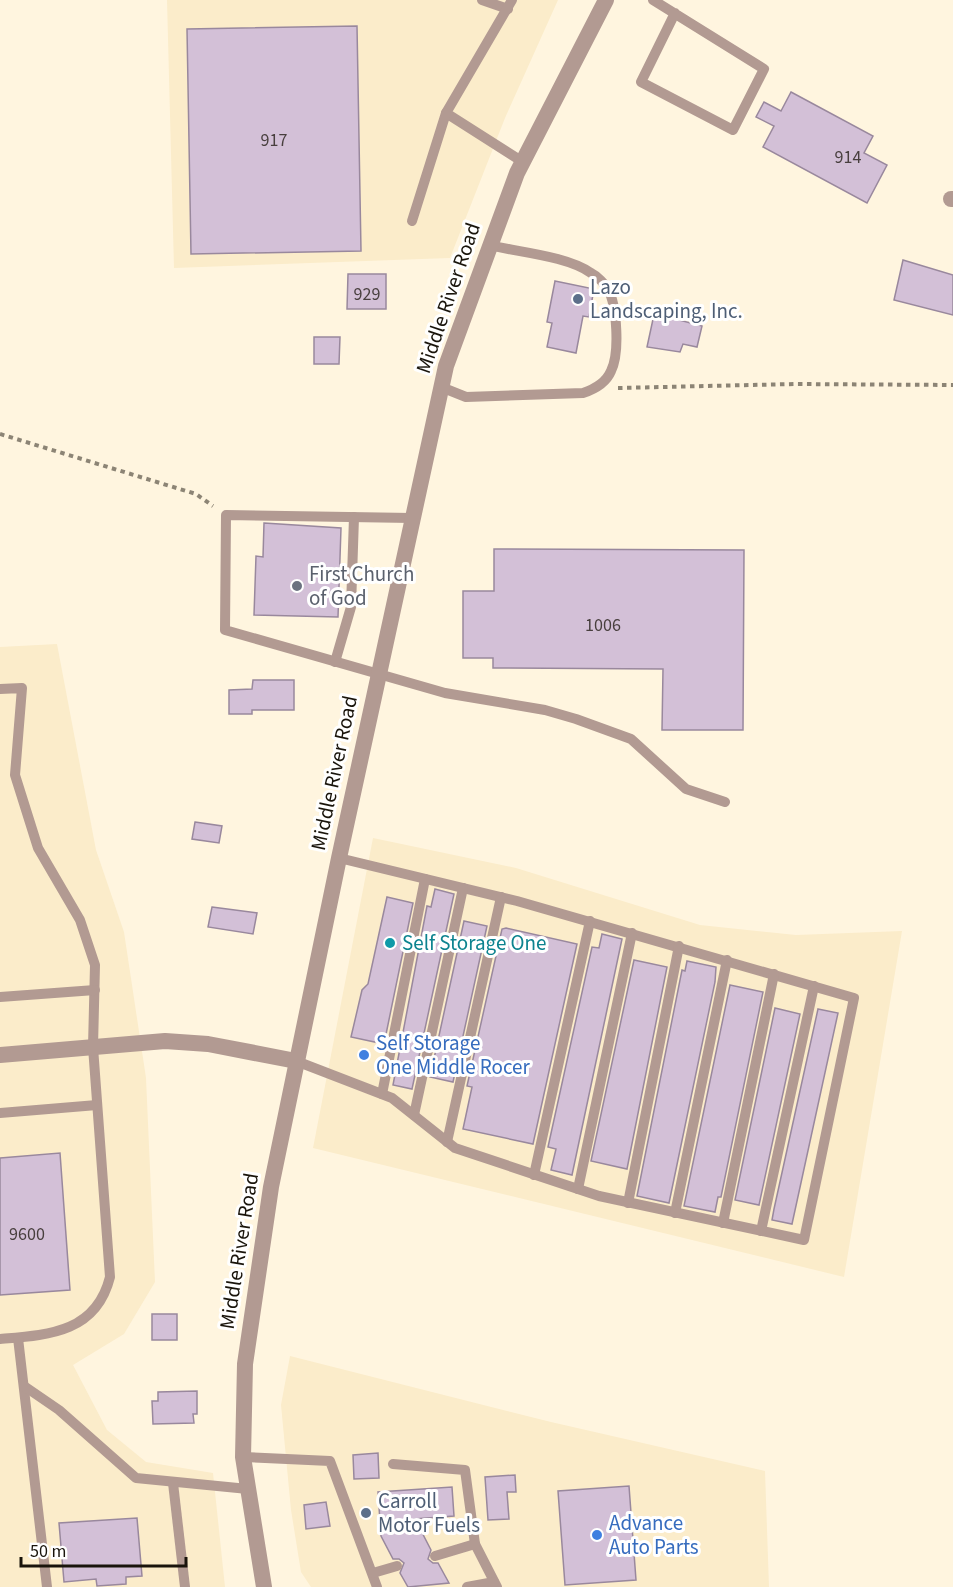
<svg xmlns="http://www.w3.org/2000/svg" width="953" height="1587" font-family="'Source Sans 3',sans-serif">
<style>
.built{fill:#fbecca}
.building{fill:#d3c0d7;stroke:#99889d;stroke-width:1.5}
.lines{fill:none;stroke-linecap:round;stroke-linejoin:round}
.path{stroke:#8c8475;stroke-width:4;stroke-dasharray:4.5 4.5;stroke-linecap:butt}
.service{stroke:#b29a92;stroke-width:10}
.minor{stroke:#b29a92;stroke-width:16}
.tertiary{stroke:#b29a92;stroke-width:16}
.service-dot{fill:#5c6f8a;stroke:#fff;stroke-width:2}
.worship-dot{fill:#6b7280;stroke:#fff;stroke-width:2}
.culture-dot{fill:#0f9aa8;stroke:#fff;stroke-width:2}
.shop-dot{fill:#3f7fe0;stroke:#fff;stroke-width:2}
.labels{text-anchor:middle;dominant-baseline:central;stroke-width:6;stroke-linejoin:round;paint-order:stroke}
.number-label{font-size:18px;fill:#483f3e}
.service-label{font-size:21px;fill:#4e5e75;stroke:#fff;text-anchor:start}
.street-label{font-size:21px;fill:#19140b;stroke:#fff}
.worship-label{font-size:21px;fill:#5b616d;stroke:#fff;text-anchor:start}
.culture-label{font-size:21px;fill:#0d838f;stroke:#fff;text-anchor:start}
.shop-label{font-size:21px;fill:#366cbe;stroke:#fff;text-anchor:start}
</style>
<rect width="100%" height="100%" fill="#fff5df"/>
<g class="built">
<polygon points="167,0 558,0 505,118 450,258 174,268"/>
<polygon points="57,644 96,850 124,932 146,1078 155,1282 124,1334 73,1365 107,1430 146,1462 213,1473 225,1587 0,1587 0,647"/>
<polygon points="373,838 516,868 700,925 796,935 902,931 844,1277 313,1148"/>
<polygon points="290,1356 551,1422 765,1471 769,1587 311,1587 301,1572 291,1510 281,1405"/>
</g>
<g class="building">
<polygon points="357,26 361,251 191,254 187,29"/>
<polygon points="791,92 873,136 864,153 887,165 867,203 763,147 774,126 756,117 764,102 781,111"/>
<polygon points="903,260 953,275 953,315 894,300"/>
<polygon points="348,274 386,274 386,309 347,309"/>
<polygon points="555,281 594,289 589,317 583,316 576,353 547,347 552,323 547,322"/>
<polygon points="655,310 680,315 679,320 702,326 697,347 683,344 680,352 647,347"/>
<polygon points="314,337 340,337 339,364 314,364"/>
<polygon points="264,523 341,528 338,617 254,615 256,556 263,557"/>
<polygon points="494,549 744,550 743,730 662,730 663,669 493,668 493,658 463,658 463,591 494,591"/>
<polygon points="253,680 294,680 294,710 252,710 252,714 229,714 229,690 252,689"/>
<polygon points="195,822 222,826 219,843 192,839"/>
<polygon points="435,889 454,894 412,1089 393,1085 427,906 431,907"/>
<polygon points="387,897 413,903 384,1044 351,1037 362,990 368,984"/>
<polygon points="212,907 257,913 253,934 208,927"/>
<polygon points="464,921 487,926 453,1082 430,1077"/>
<polygon points="506,928 577,944 533,1144 463,1129 472,1087 467,1086 502,929"/>
<polygon points="602,934 622,939 572,1175 551,1170 556,1149 548,1147 592,947 599,948"/>
<polygon points="634,960 667,967 627,1169 591,1161"/>
<polygon points="687,961 716,967 715,982 669,1203 637,1196 682,970 685,971"/>
<polygon points="730,985 763,992 721,1197 718,1197 715,1212 684,1206"/>
<polygon points="775,1008 800,1014 759,1205 735,1200"/>
<polygon points="818,1009 838,1013 792,1224 772,1220 774,1209"/>
<polygon points="60,1153 70,1290 0,1295 0,1158"/>
<rect x="152" y="1314" width="25" height="26"/>
<polygon points="197,1391 197,1414 193,1414 194,1423 153,1424 152,1401 158,1401 158,1392"/>
<polygon points="378,1453 379,1478 354,1479 353,1455"/>
<polygon points="515,1475 516,1492 507,1492 509,1519 488,1520 485,1477"/>
<polygon points="629,1486 636,1580 565,1585 558,1491"/>
<polygon points="452,1487 454,1516 415,1519 431,1550 428,1559 433,1563 438,1563 449,1583 408,1587 400,1573 404,1563 399,1559 393,1559 381,1536 378,1492"/>
<polygon points="326,1502 330,1526 306,1529 304,1505"/>
<polygon points="137,1518 142,1576 126,1577 126,1584 97,1586 96,1579 64,1582 59,1523"/>
</g>
<g class="lines">
<g class="path">
<polyline points="618,388 795,384 953,385"/>
<polyline points="0,434 196,494 213,506"/>
</g>
<g class="service">
<polyline points="482,0 508,9"/>
<polyline points="512,0 446,113 523,162"/>
<polyline points="653,0 764,69 733,130 641,82 675,13"/>
<polyline points="412,221 446,113"/>
<path d="M441,387L466,397L583,393C595,389 606,383 611,371C620,353 617,306 608,289C605,284 597,276 591,273C568,256 517,252 489,245"/>
<polyline points="412,518 226,515 225,630 445,693 545,710 576,719 631,739 686,789 725,802"/>
<polyline points="335,662 351,607 354,517"/>
<path d="M0,689L22,688L15,775L38,848L80,920L95,965L93,1047L110,1277C96,1333 48,1335 0,1339"/>
<polyline points="0,997 95,990"/>
<polyline points="296,1061 392,1098 455,1148 599,1196 804,1240 854,998 517,901 339,858"/>
<polyline points="382,1094 425,879"/>
<polyline points="0,1113 97,1105"/>
<polyline points="414,1115 463,888"/>
<polyline points="447,1142 501,897"/>
<polyline points="534,1175 590,921"/>
<polyline points="578,1189 632,933"/>
<polyline points="628,1203 679,946"/>
<polyline points="675,1213 727,960"/>
<polyline points="723,1223 774,974"/>
<polyline points="761,1231 814,986"/>
<polyline points="18,1338 47,1587"/>
<polyline points="24,1386 59,1410 136,1478 248,1489"/>
<polyline points="243,1457 330,1461 377,1587"/>
<polyline points="393,1464 465,1470 475,1544 497,1587"/>
<polyline points="173,1483 185,1587"/>
<polyline points="435,1556 475,1544"/>
<polyline points="373,1573 397,1566"/>
<polyline points="467,1587 494,1582"/>
</g>
<g class="minor">
<polyline points="951,199 953,199"/>
<polyline points="0,1055 165,1041 208,1044 296,1061"/>
</g>
<polyline class="tertiary" points="264,1587 243,1457 245,1364 271,1187 339,858 446,366 517,173 606,0"/>
</g>
<g class="service-dot">
<circle cx="578" cy="299" r="6"/>
<circle cx="366" cy="1513" r="6"/>
</g>
<circle class="worship-dot" cx="297" cy="586" r="6"/>
<circle class="culture-dot" cx="390" cy="943" r="6"/>
<g class="shop-dot">
<circle cx="364" cy="1055" r="6"/>
<circle cx="597" cy="1535" r="6"/>
</g>
<g class="labels">
<g class="number-label">
<text x="274" y="140">917</text>
<text x="848" y="157">914</text>
<text x="367" y="294">929</text>
<text x="603" y="625">1006</text>
<text x="27" y="1234">9600</text>
</g>
<g class="service-label">
<text x="590" y="287">Lazo<tspan x="590" dy="24">Landscaping, Inc.</tspan></text>
<text x="378" y="1501">Carroll<tspan x="378" dy="24">Motor Fuels</tspan></text>
</g>
<g class="street-label">
<text transform="translate(448 298) rotate(-71)">Middle River Road</text>
<text transform="translate(334 773) rotate(-78)">Middle River Road</text>
<text transform="translate(239 1251) rotate(-81)">Middle River Road</text>
</g>
<g class="worship-label">
<text x="309" y="574">First Church<tspan x="309" dy="24">of God</tspan></text>
</g>
<g class="culture-label">
<text x="402" y="943">Self Storage One</text>
</g>
<g class="shop-label">
<text x="376" y="1043">Self Storage<tspan x="376" dy="24">One Middle Rocer</tspan></text>
<text x="609" y="1523">Advance<tspan x="609" dy="24">Auto Parts</tspan></text>
</g>
</g>
<path d="M21 1557v9h165v-9" fill="none" stroke="#19140b" stroke-width="3"/>
<text x="30" y="1557" font-size="18" fill="#19140b" stroke="#ffffff" stroke-width="4.5" paint-order="stroke">50 m</text>
</svg>
